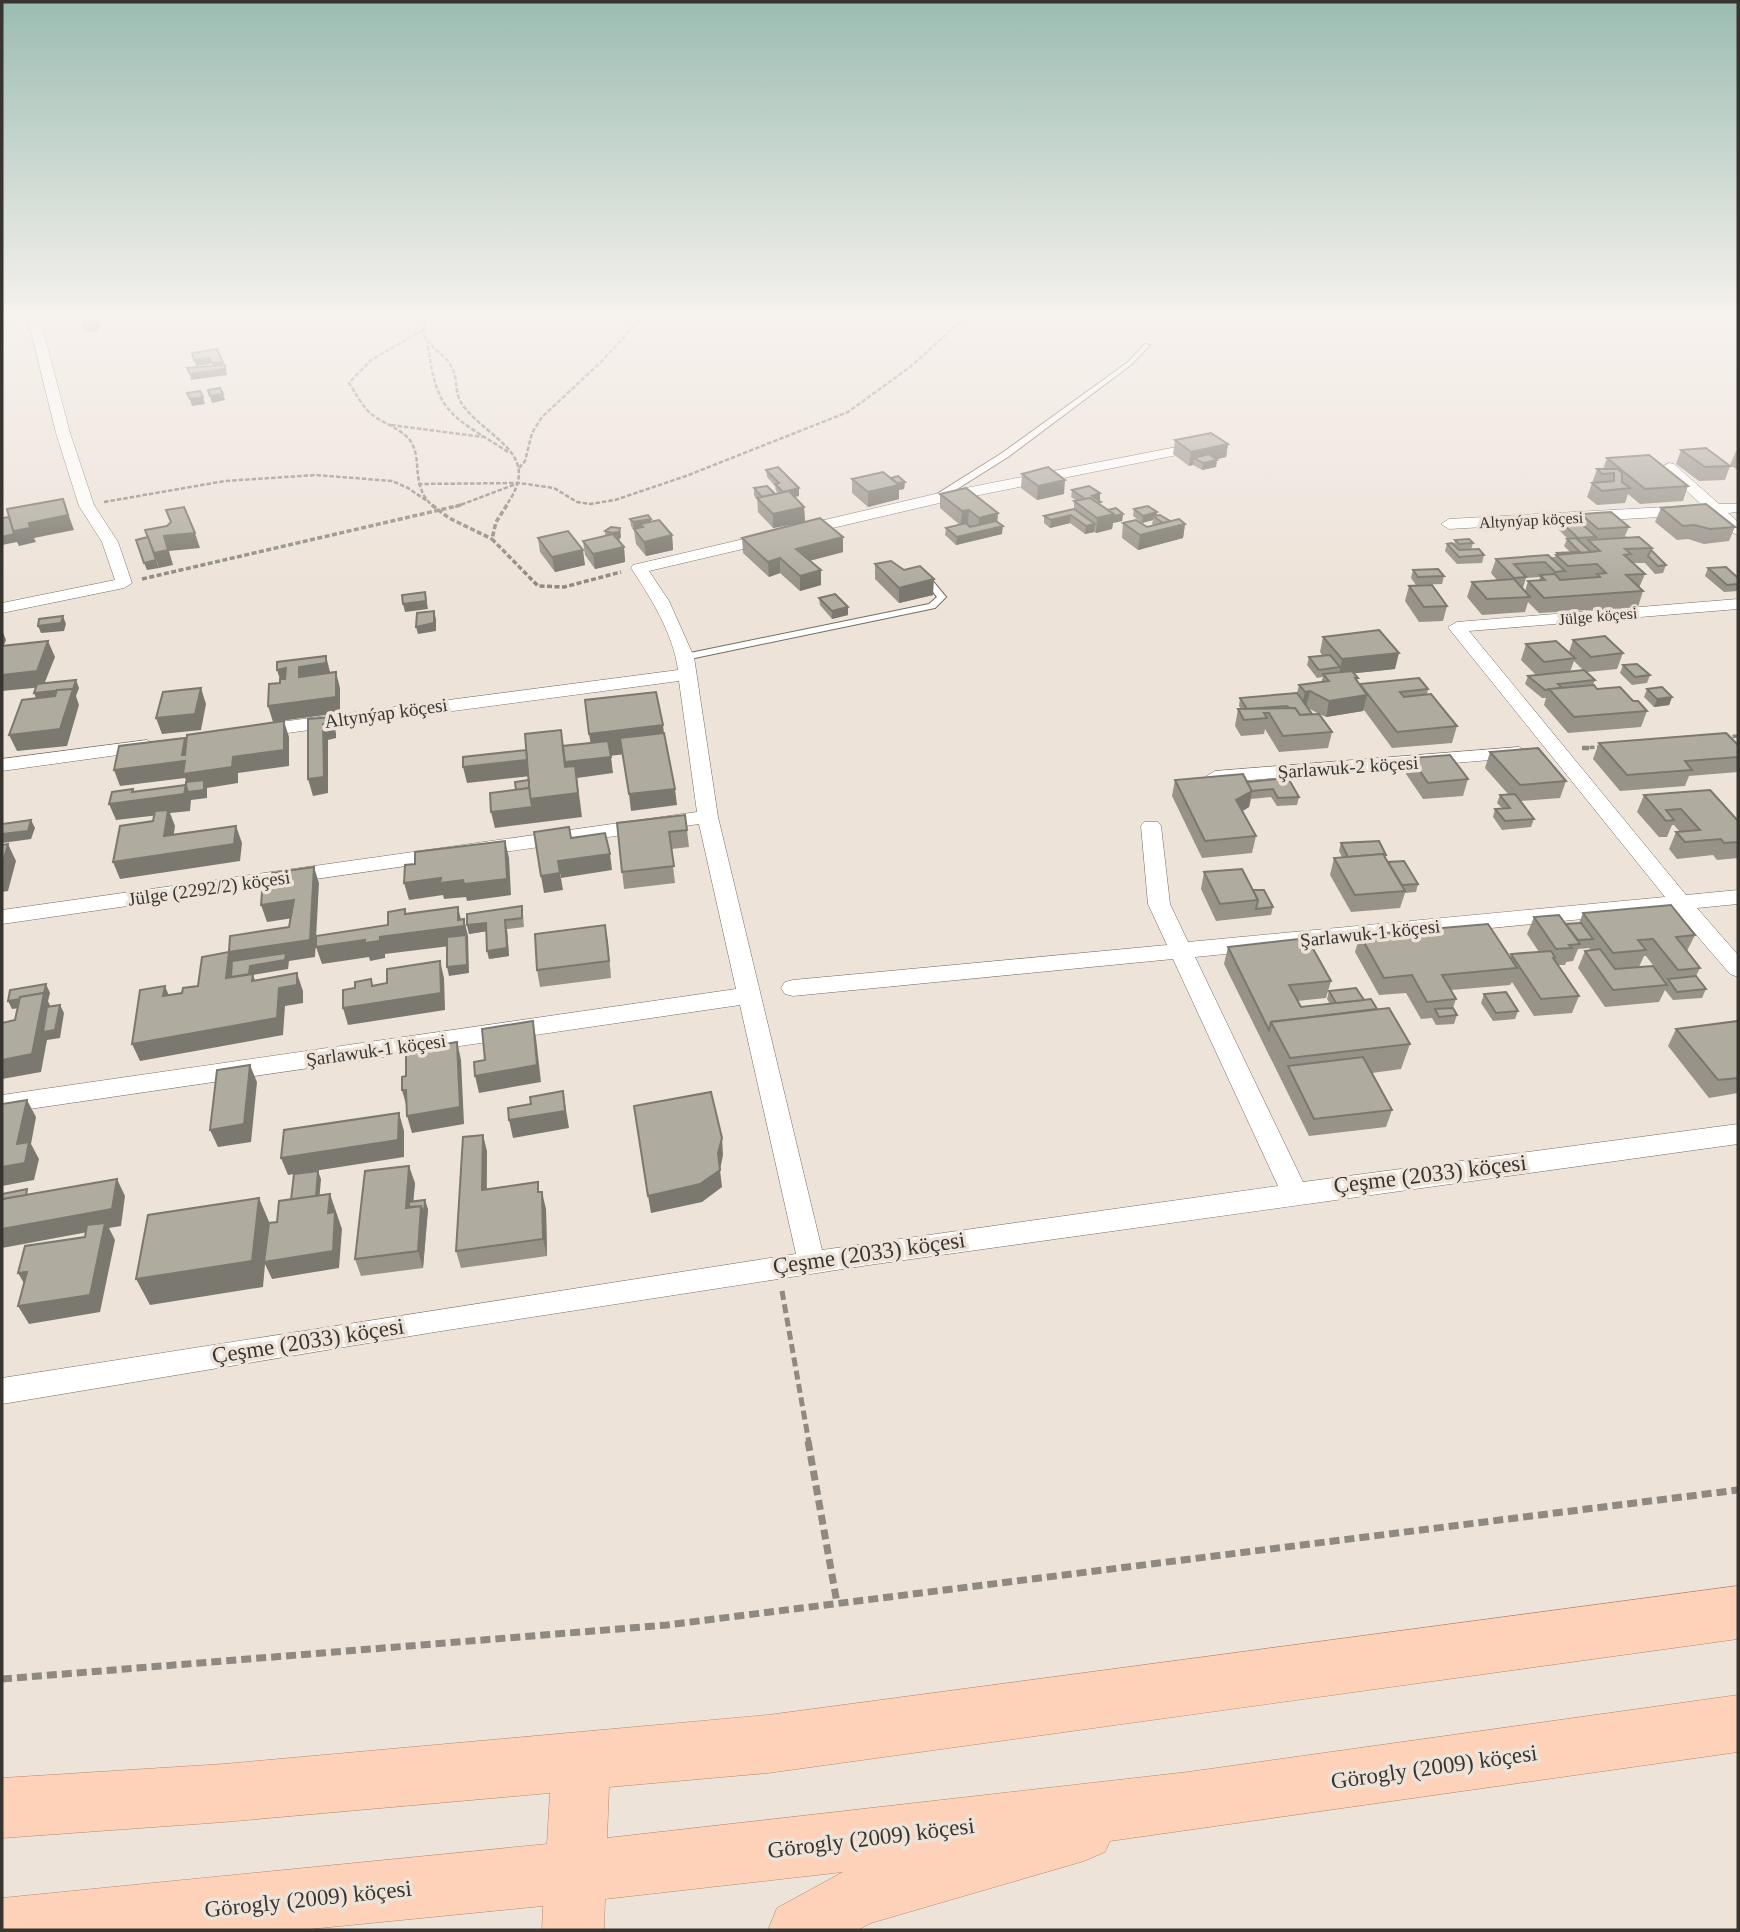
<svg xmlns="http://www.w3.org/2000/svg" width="1740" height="1932" font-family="'Times New Roman',serif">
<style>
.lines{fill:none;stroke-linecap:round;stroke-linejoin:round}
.service-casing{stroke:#746c63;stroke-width:2}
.minor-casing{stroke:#746c63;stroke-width:1}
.primary-casing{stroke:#b7886b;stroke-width:1}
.path-far4{stroke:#8f8982;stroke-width:2.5;stroke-dasharray:4.5 2;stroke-linecap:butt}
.path-far3{stroke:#8f8982;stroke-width:3.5;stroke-dasharray:5 2.5;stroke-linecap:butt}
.path-far2{stroke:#8f8982;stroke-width:4.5;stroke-dasharray:7 3.5;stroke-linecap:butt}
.path-far1{stroke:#8f8982;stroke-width:5;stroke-dasharray:9 4.5;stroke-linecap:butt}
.path{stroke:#8f8982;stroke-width:7;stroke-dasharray:10 5;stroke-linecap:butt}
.service{fill:#fff;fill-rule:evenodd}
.minor{fill:#fff;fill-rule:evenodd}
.primary{fill:#fdd2b9;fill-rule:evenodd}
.wall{fill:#979389;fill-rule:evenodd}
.shaded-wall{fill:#7b786f}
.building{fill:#b0ab9f;stroke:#7b786f;stroke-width:2}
.labels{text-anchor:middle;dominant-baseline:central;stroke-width:7;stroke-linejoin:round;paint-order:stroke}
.far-street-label{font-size:16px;fill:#383531;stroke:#ede3d9}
.street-label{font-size:19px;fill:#383531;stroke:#ede3d9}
.near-street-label{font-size:23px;fill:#383531;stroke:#ede3d9}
</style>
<rect width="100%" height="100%" fill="#ede3d9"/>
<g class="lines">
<g class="service-casing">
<g id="service">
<polygon points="1145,344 1150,345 1132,364 1008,457 938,501 932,501 932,497 1002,453 1128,362"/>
<polygon points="924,573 927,574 946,597 935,608 685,660 680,657 685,654 929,604 937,597 920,576"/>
</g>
</g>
<g class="minor-casing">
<g id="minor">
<polygon points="27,315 39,315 70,433 94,505 118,542 132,583 124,588 2,613 2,603 115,580 102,542 79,506 56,433"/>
<path d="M1182,446L1187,447V453L935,504L649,571L669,601L694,657L718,817L822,1250L1278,1186L1173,959L793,996L785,994L781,988L785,982L793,980L1167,945L1148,904L1141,826L1144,822H1158L1161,826L1170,904L1188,942L1665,897L1451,631L1448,627L1457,622L1738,599V609L1469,631L1686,895L1738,890V904L1697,908L1738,955V977L1730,974L1675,910L1195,957L1303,1182L1738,1124V1144L869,1265L435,1332L2,1404V1378L796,1254L740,1005L2,1113V1095L736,989L699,824L2,924V910L697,812L679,681L257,737L248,731L257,725L678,670C673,633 651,598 631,568L633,565L935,494Z"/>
<polygon points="1669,463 1674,464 1719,504 1738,504 1738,512 1728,513 1738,522 1738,535 1733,533 1712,514 1449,529 1441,524 1449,519 1702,505 1664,470 1662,467"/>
<polygon points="147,740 157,746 154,750 2,771 2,759"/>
<polygon points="1519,747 1529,753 1526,757 1215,783 1205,777 1215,771"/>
</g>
</g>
<g class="primary-casing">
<polygon id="primary" points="1738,1586 1738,1639 768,1773 609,1787 607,1838 1188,1772 1738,1695 1738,1752 1110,1841 1105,1852 1084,1861 871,1923 858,1930 768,1930 777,1908 843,1872 605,1899 604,1930 542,1930 543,1906 300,1930 2,1930 2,1898 547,1844 550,1793 224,1822 2,1838 2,1778 224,1764 768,1715"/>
</g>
<g class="path-far4">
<path d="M425,315L424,335C430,349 446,354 452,368C459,382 453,395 465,408C494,443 543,455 505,507"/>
<polyline points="2,326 17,319"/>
<path d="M423,330L371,360L349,383C355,392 360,402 367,410C378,422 397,426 408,438C425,456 408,486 434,507"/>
<path d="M428,346C437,416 453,416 508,452"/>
<polyline points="391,425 483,437"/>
<polyline points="519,468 525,461 532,433 542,417 601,362 644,315"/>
<polyline points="418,484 519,483 554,488 577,502 590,504 615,500 686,476 848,412 910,367 968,315"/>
<polyline points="104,502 225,481 316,475 392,481 408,488 427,501"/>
<polyline points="455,507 516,484"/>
</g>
<g class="path-far3">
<polyline points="432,505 449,518 492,539"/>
<polyline points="507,505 496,522 492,539 538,586 564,587 621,572"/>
<polyline points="142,579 461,505"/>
<polyline points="1725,737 1738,736"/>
<polyline points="1582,748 1601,747"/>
</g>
<polyline class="path-far2" points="1582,748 1591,748"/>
<polyline class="path-far1" points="782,1291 809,1443"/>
<g class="path">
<polyline points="808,1441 837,1603"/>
<polyline points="2,1679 667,1625 1738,1490"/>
</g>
<use href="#service" class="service"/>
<use href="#minor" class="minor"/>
<use href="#primary" class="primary"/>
</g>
<g class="wall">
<polygon points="98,321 100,327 97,331 85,332 83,326"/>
<polygon points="1175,440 1228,444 1226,457 1217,459 1216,467 1202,470 1193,465 1189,466 1173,454"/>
<polygon points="1681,450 1730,466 1725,480 1699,481 1676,464"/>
<polygon points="1736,451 1738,451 1738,470 1730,465"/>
<polygon points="1607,458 1688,486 1683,501 1640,504 1628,494 1625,503 1597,505 1587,497 1597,469 1603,469"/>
<polygon points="766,470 799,488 799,496 794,497 804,507 805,522 773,528 758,512 757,499 754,496 754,488 775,494 778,493 776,491 775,486 767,477"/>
<polygon points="1022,474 1064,494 1037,500 1021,488"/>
<polygon points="891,478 905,482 904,489 899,490 899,499 868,507 852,493 852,479"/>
<polygon points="1072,490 1100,501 1100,505 1108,510 1123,514 1122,521 1113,523 1112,529 1096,533 1094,532 1085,534 1070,523 1050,528 1044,523 1044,516 1074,509 1074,501 1077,501 1071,497"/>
<polygon points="940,494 997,522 1002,534 956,545 945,535 946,528 960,525 940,508"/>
<polygon points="1661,508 1735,527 1729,541 1704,544 1688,539 1677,540 1655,522"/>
<polygon points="1134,509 1157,512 1157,515 1170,521 1185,524 1183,538 1138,550 1122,538 1123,523 1147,527 1154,525 1152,524 1153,520 1142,523 1133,516"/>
<path d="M1581,514L1629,527L1625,536L1652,548L1651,550L1666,565L1663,573L1655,574L1645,563H1633L1645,574L1639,588L1643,591L1638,607L1539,613L1528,602L1525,612L1482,615L1467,597L1472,582L1497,580L1491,573L1496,559L1555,557L1557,553L1570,552L1564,546L1567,539H1568L1558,529L1561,522L1579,521ZM1540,577L1539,581H1528L1525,591L1523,588L1526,578Z"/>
<polygon points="630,519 651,521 672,535 673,550 646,556 636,544 634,530 631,526"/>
<polygon points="605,531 621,536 620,539 618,540 624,547 625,562 595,569 585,555 583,541 605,536"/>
<polygon points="843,537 843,552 809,561 821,570 821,585 800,591 780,573 769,577 743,553 742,538"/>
<polygon points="538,538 585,565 555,572 540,552"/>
<polygon points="1455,540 1473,543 1471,550 1484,555 1482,563 1457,564 1445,551 1447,544 1454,545"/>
<polygon points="875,564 904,570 933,595 899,603 875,579"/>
<polygon points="1708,568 1738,578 1738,591 1724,592 1705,576"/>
<polygon points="1413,570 1444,576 1442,584 1416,585 1411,578"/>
<polygon points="1409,586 1447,606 1443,621 1419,622 1405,601"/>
<polygon points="819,598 848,607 848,615 832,619 820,605"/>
<path d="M1323,637L1395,669L1354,673L1358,678L1357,681L1360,685L1428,689L1427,694L1457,726L1452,743L1392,748L1364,710L1363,711L1326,717L1319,714L1332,732L1328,748L1279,752L1265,729L1264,734L1241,736L1235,726L1238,709H1241L1239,706L1240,698L1297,693L1299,685L1321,682L1323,677L1317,678L1307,665L1309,657L1322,655L1320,652ZM1308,708L1319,714H1312Z"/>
<path d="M1573,640L1623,653L1617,669L1587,672L1595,680L1593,685L1597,689L1633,701L1647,711L1641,727L1568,733L1544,705L1546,698H1542L1525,684L1528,676L1536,675L1521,660L1526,644L1569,652ZM1574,661L1583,670L1570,672Z"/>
<polygon points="1623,665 1650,675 1647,683 1632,685 1620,673"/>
<polygon points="1647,689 1672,697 1669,705 1654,707 1644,697"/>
<polygon points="1599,743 1738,745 1738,772 1689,776 1685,786 1620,791 1593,759"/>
<polygon points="1490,752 1566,781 1560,798 1520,801 1534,819 1531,827 1502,830 1493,817 1495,809 1502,808 1497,803 1500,795 1508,794 1485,768"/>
<polygon points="1411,758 1468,779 1463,796 1423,799 1406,774"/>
<polygon points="1175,780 1247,782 1299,797 1297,805 1277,806 1271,797 1251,799 1249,807 1242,811 1256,836 1252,853 1202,858 1172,796"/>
<polygon points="1644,795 1738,821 1738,858 1717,860 1713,855 1677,859 1669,849 1676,832 1680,832 1674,825 1672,825 1667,837 1659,837 1637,812"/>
<polygon points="617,823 687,830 689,847 671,849 675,883 624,889"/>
<polygon points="1341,843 1386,855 1385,858 1387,862 1418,884 1416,892 1405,893 1400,908 1351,912 1330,875 1334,858 1342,857 1339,851"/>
<polygon points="1204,872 1253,890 1273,907 1271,915 1216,921 1201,889"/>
<path d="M1583,913L1695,935L1687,951L1700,968L1696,976L1706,989L1702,998L1673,1000L1665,990L1659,1002L1605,1007L1578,968L1585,951L1591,950L1589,948L1578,949L1573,961L1566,962L1565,965H1558L1579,996L1572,1013L1534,1016L1512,982L1510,985L1451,990L1456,999L1453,1008L1457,1015L1454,1024L1436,1025L1432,1018L1421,1019L1406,993L1379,995L1355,952L1360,935L1510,958L1511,954L1539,952L1527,934L1534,917L1566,924L1579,923ZM1644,956H1646L1666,982L1639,967Z"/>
<polygon points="523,915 524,927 507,929 509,956 489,959 487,931 469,934 467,925"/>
<polygon points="605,925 611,978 540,987 537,970"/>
<polygon points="1228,947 1331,981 1326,998 1297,1001 1301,1007 1330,1004 1327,999 1329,991 1364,1000 1377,1009 1410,1044 1401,1069 1372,1073 1392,1110 1386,1127 1309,1136 1224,964"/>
<polygon points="1484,994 1518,1011 1515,1019 1493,1021 1481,1003"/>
<polygon points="1738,1021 1738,1093 1709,1098 1668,1046 1676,1029"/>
<polygon points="483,1135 487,1152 487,1189 540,1192 546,1209 547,1256 461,1268 456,1251"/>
<polygon points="415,1183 413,1201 428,1209 423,1268 361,1276 355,1259"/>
</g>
<g class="shaded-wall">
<polygon points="98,321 100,327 97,331 95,325"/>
<polygon points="209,358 211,364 196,366 194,360"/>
<polygon points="223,362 224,368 214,370 212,363"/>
<polygon points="225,365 227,375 191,380 190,374"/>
<polygon points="223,394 225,400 212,403 210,396"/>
<polygon points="203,397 205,404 192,406 190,399"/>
<polygon points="1228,444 1226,457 1202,463 1194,458 1193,465 1189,466 1191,452"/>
<polygon points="1217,460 1216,467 1202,470 1203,463"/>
<polygon points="1065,480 1064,494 1037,500 1038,486"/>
<polygon points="905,482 904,489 899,490 899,499 868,507 868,492"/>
<polygon points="799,488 799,496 783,499 783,492"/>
<polygon points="1100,493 1100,501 1091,503 1092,496"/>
<polygon points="63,499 74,530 34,538 36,542 19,546 17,542 2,545 2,537 29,523"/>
<polygon points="804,507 805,522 773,528 773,514"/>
<polygon points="969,510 968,524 961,526 962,511"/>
<polygon points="1157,512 1156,519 1153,516 1153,520 1142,523 1143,516"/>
<polygon points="998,513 997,528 1003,526 1002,534 956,545 957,537 978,532 979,518"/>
<polygon points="1114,514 1123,514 1122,521 1113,523 1112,529 1096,533 1097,518"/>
<polygon points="1071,515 1070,523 1050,528 1051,520"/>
<polygon points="651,519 652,526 640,524 640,528 634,530 633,522"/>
<polygon points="1095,524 1094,532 1085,534 1086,526"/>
<polygon points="1185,524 1183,538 1138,550 1140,535"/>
<polygon points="620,528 621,536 620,539 613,541 612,533"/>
<polygon points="195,533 200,548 169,551 173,565 159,568 154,553 164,536"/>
<polygon points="672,535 673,550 646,556 644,542"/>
<polygon points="843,537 843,552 797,564 796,549"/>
<polygon points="624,547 625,562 595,569 593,554"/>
<polygon points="583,550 585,565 555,572 552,557"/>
<polygon points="780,558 780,573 769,577 768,562"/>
<polygon points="156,560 159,568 147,570 144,563"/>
<polygon points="821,570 821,585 800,591 800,576"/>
<polygon points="934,579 933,595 899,603 899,588"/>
<polygon points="425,592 428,609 405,612 403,604"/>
<polygon points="848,607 848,615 832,619 832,611"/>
<polygon points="434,611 436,619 436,631 418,634 416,627"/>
<polygon points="63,616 66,624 64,631 41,633 38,626"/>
<polygon points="2,630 6,640 2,650"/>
<polygon points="48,641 55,657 43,687 2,691 2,675"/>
<polygon points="1399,653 1395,669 1339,675 1342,659"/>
<polygon points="326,656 330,672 330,679 299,677 299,667"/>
<polygon points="286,668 291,684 282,686 277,670"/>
<polygon points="336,672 340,688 340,713 273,722 268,706"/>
<polygon points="76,680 79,688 76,696 79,705 67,746 17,751 9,735 37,701 34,693"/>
<polygon points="201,688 206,704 201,730 162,734 156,718"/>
<polygon points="1310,691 1306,707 1301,708 1305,692"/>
<polygon points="1367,695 1363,711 1326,717 1329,701"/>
<polygon points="1672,697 1669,705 1654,707 1657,699"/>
<polygon points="332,717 336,733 336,738 328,740 328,793 313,796 308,779 323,724"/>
<polygon points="284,721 289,737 289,766 238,773 238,783 207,788 207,798 191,800 190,811 170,813 175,826 171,853 164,836 168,814 116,820 109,804 132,792 133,789 137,800 186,785 189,790 185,778 120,786 114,770 182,755 185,738 191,754 233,757"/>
<polygon points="663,725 666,749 593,758 589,734"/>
<polygon points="561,730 566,762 611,757 613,773 577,778 582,817 495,828 491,812 530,799 565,767"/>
<polygon points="528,760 531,776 467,783 463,767"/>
<polygon points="675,789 677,805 631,811 629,794"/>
<polygon points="1252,791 1249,807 1233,817 1236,800"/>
<polygon points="31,820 35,828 31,839 2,843 2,834"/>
<polygon points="236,826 242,843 240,861 120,879 113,862"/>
<polygon points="505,841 509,858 511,895 467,901 466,897 444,899 443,895 409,900 404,883"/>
<polygon points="8,844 16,861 8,891 2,892 2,866"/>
<polygon points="610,854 612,870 561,878 558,861"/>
<polygon points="314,867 319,883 315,957 289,961 288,969 253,975 259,991 226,978 229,952 310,940"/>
<polygon points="560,873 563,890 544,893 541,876"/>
<polygon points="294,900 300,917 267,922 261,905"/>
<polygon points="458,907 462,924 464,919 468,936 469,973 449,976 447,967 466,944 385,954 385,958 370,961 369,957 322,964 316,947 380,937 458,920"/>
<polygon points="505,920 507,929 509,956 489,959 487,951"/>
<polygon points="486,923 488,931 469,934 467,925"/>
<polygon points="605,925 608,942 611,978 609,961"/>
<polygon points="440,961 444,978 445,1010 348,1025 343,1008"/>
<polygon points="297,973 303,991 303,1003 285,1006 283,1035 140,1061 132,1044 279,988"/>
<polygon points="46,984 50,993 48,1001 52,1010 60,1005 64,1013 60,1038 47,1040 41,1072 2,1079 2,1060 26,1007 12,1009 8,1001"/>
<polygon points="165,986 172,1003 163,996"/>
<polygon points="533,1021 536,1038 541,1082 479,1093 475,1076"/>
<polygon points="457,1042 461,1060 464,1124 412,1133 407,1116"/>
<polygon points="250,1065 257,1082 251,1142 218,1147 210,1130"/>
<polygon points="402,1090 406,1090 407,1108"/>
<polygon points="563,1091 569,1128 513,1138 509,1120"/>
<polygon points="27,1100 36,1117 31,1144 39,1159 34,1180 2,1186 2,1167 17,1144"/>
<polygon points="399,1113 404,1131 404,1157 288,1175 281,1158"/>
<polygon points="483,1135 487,1152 486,1207 482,1190"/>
<polygon points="722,1138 723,1155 720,1170 722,1187 702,1202 651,1213 648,1196 718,1153"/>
<polygon points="409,1166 415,1183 412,1216 406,1208"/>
<polygon points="318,1171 321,1179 318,1214 290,1209"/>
<polygon points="117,1179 125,1196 121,1226 109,1228 115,1240 100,1312 29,1324 18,1306 104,1229 2,1248 2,1229"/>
<polygon points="542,1192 546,1209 547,1256 543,1239"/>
<polygon points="330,1194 342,1229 339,1268 272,1279 265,1264 263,1287 150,1305 136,1279 259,1198 270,1224 328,1213"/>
<polygon points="425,1200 428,1209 423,1268 418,1251 421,1206"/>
<polygon points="27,1272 28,1290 18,1273"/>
</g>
<g class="building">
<polygon points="86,321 98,321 95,325 83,326"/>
<polygon points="217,349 223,362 212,363 209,358 194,360 192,353"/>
<polygon points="225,365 225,369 190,374 187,368"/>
<polygon points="220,388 223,394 210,396 208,390"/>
<polygon points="200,391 203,397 190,399 187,393"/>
<polygon points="1211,433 1228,444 1191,452 1175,440"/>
<polygon points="1706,448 1730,466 1705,467 1681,450"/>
<polygon points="1209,454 1217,460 1203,463 1194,458"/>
<polygon points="1649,455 1688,486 1645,489 1607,458"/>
<polygon points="778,467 799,488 783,492 775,484 779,483 766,470"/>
<polygon points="1048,467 1065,480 1038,486 1022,474"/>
<polygon points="1597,469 1618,469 1622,473 1622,482 1630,488 1602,491 1592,483 1614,481 1614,473 1602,474"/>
<polygon points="883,472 899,485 868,492 852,479"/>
<polygon points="898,476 905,482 897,483 891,478"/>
<polygon points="767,486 775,494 762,497 754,488"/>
<polygon points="1089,486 1100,493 1092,496 1101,502 1098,503 1090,498 1085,499 1072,490"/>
<polygon points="966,488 998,513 979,518 969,510 962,511 940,494"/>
<polygon points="789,491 804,507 773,514 757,498"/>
<polygon points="1090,498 1114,514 1097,518 1074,501"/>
<polygon points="63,499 68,515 29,523 30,528 13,531 7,509"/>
<polygon points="1706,504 1735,527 1710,529 1694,525 1683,526 1661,508"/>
<polygon points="1148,506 1157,512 1143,516 1134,509"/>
<polygon points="184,507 195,533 164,536 168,550 154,553 145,530 167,526 171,522 166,510"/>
<polygon points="1116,508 1123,514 1114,516 1114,514 1108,510"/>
<polygon points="1074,509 1095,524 1086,526 1071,515 1051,520 1044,516"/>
<polygon points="1611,512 1629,527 1598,529 1581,514"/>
<polygon points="648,515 651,519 633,522 630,519"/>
<polygon points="1160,515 1170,521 1163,523 1153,516"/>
<polygon points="9,517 14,534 2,537 2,518"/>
<polygon points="820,518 843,537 796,549 821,570 800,576 780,558 768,562 742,538"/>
<polygon points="1179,519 1185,524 1140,535 1123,523 1136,520 1147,527"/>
<polygon points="659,520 672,535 644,542 634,529 643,527 640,524"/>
<polygon points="996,521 1003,526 957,537 946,528 966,523 970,527"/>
<polygon points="1579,521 1596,537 1578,538 1561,522"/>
<polygon points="611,527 620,528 619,532 612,533 605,531"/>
<polygon points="568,531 583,550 552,557 538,538"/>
<polygon points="613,534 624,547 593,554 583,541"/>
<polygon points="148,537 156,560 144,563 136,540"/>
<polygon points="1639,537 1652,548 1625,549 1631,554 1624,555 1645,574 1626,575 1643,591 1544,598 1528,581 1545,580 1540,575 1555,574 1560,580 1600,577 1597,574 1606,573 1597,564 1568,566 1556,555 1600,551 1588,540"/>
<polygon points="1576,538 1591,552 1558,554 1557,553 1580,552 1567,539"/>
<polygon points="1469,539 1473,543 1459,544 1455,540"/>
<polygon points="1452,543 1459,550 1479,549 1484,555 1459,557 1447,544"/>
<polygon points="1651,550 1666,565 1658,566 1648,556"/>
<polygon points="1548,555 1565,571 1555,572 1545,562 1514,564 1526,577 1514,578 1496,559"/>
<polygon points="891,561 904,570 920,566 934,579 899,588 875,564"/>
<polygon points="1726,567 1738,578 1738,584 1727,585 1708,568"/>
<polygon points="1438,569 1444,576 1418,577 1413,570"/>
<polygon points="1514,579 1530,597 1487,599 1472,582"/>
<polygon points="1432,585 1447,606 1424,607 1409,586"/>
<polygon points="425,592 426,601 403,604 402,595"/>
<polygon points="835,594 848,607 832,611 819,598"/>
<polygon points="434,611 434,623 416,627 417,613"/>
<polygon points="63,616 61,623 38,626 39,619"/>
<polygon points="1379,630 1399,653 1342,659 1323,637"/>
<polygon points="1605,636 1623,653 1591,657 1573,640"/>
<polygon points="48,641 37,671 2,675 2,646"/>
<polygon points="1556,641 1575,658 1544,662 1526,644"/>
<polygon points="1330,655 1340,667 1319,670 1309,657"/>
<polygon points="326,656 326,663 299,667 299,677 336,672 336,697 268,706 269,684 280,683 280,679 285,679 286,668 277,670 277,662"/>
<polygon points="1637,664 1650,675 1635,677 1623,665"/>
<polygon points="1584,670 1595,680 1558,684 1562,688 1545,690 1528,676"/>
<polygon points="1352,671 1358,678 1355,678 1367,695 1329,701 1310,691 1305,692 1299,685 1329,681 1323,674"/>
<polygon points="1419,678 1428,689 1400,692 1404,697 1431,694 1457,726 1397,732 1360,684"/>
<polygon points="76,680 73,689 34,693 37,684"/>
<polygon points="1594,685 1597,689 1620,687 1633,701 1638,701 1647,711 1574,717 1549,689"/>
<polygon points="1662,687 1672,697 1657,699 1647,689"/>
<polygon points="201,688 195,714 156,718 163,692"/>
<polygon points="73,689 60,729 9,735 22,700 55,696 57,690"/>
<polygon points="656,692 663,725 589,734 585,700"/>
<polygon points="1297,693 1312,714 1300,715 1295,708 1289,708 1287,706 1247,709 1240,698"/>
<polygon points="1295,708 1300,715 1319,714 1332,732 1283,736 1269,713 1264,713 1267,718 1244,720 1238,709"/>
<polygon points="332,717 332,722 323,724 324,777 308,779 308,719"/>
<polygon points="284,721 284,750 233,757 232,767 183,774 185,761 114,770 119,746 185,738 182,755 185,755 187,735"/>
<polygon points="561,730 565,767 575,766 578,793 530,799 525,734"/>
<polygon points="664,733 675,789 629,794 620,738"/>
<polygon points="1726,733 1738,745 1738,757 1685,761 1692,770 1627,775 1599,743"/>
<polygon points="608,741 611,757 565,762 563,746"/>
<polygon points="1538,748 1566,781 1520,785 1490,752"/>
<polygon points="526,750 527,760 463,767 463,757"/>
<polygon points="1450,755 1468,779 1428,783 1411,758"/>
<polygon points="1243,774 1252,791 1236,800 1256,836 1205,841 1175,780"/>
<polygon points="1288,778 1299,797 1278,798 1273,789 1252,791 1247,782"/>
<polygon points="204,780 204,790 188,792 186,786 186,782"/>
<polygon points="529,780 529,788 516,790 515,782"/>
<polygon points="186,785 184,794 109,804 112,792 133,789 132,792"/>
<polygon points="529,788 532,807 491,812 490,793"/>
<polygon points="1710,790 1738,821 1738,842 1724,843 1721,839 1685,842 1676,832 1700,830 1681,809 1666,810 1674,820 1666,821 1644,795"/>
<polygon points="1515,794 1534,819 1505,821 1495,809 1510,808 1500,795"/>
<polygon points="168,810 164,836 236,826 234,844 113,862 120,826 153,821 155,811"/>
<polygon points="685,815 687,830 669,832 674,866 622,872 617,823"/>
<polygon points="31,820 28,831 2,834 2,824"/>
<polygon points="569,827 571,838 605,833 610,854 558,861 560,873 541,876 534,832"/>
<polygon points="505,841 507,879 464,884 463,880 440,883 441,878 404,883 405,865 415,864 415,852"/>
<polygon points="1379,841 1386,855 1383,855 1383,854 1348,857 1341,843"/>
<polygon points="8,844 2,866 2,845"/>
<polygon points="1383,854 1405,891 1355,895 1334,858"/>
<polygon points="1404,861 1418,884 1402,885 1388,862"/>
<polygon points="314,867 310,940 229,952 226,978 253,974 252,981 297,973 297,985 279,988 277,1018 132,1044 140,990 165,986 163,996 182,993 183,988 198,986 202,957 229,952 230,936 289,927 294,900 261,905 262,892 271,890 272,873"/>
<polygon points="1242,869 1258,900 1220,904 1204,872"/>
<polygon points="1253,890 1264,890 1273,907 1256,909 1258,900"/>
<polygon points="1671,905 1695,935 1676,937 1700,968 1678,970 1653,939 1638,940 1646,950 1613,953 1583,913"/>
<polygon points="522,906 522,918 505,920 507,948 487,951 486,923 467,925 467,914"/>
<polygon points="458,907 458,920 464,919 464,926 380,937 380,941 365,943 365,940 316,947 316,936 388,925 388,912 405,909 405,914"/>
<polygon points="1559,915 1580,944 1569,945 1572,948 1556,949 1534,917"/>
<polygon points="1581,923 1593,939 1578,940 1566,924"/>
<polygon points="1488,924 1517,968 1442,975 1456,999 1427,1002 1412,975 1384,978 1360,935"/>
<polygon points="605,925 609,961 537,970 535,934"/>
<polygon points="466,935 467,965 447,967 447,937"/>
<polygon points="1307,938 1331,981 1289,985 1301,1007 1371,999 1377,1009 1271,1022 1269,1030 1228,947"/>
<polygon points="1600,949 1615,969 1653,966 1667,985 1613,990 1585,951"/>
<polygon points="1551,951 1555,957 1553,958 1579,996 1541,999 1511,954"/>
<polygon points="286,953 285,960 250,966 249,974 231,977 232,961"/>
<polygon points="440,961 441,993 343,1008 343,990 355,988 355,982 371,979 372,986 387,983 387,969"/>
<polygon points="1696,976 1706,989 1677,992 1668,979"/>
<polygon points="46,984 44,993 20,997 20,999 8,1001 10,990"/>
<polygon points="1356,988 1364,1000 1336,1003 1329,991"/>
<polygon points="1506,992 1518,1011 1496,1013 1484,994"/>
<polygon points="44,993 32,1054 2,1060 2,1023 15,1020 20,997"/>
<polygon points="60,1005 55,1030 43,1032 47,1007"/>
<polygon points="1389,1008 1410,1044 1290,1058 1271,1022"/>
<polygon points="1453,1008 1457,1015 1439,1017 1435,1009"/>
<polygon points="533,1021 537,1065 475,1076 474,1062 485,1060 482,1029"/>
<polygon points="1738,1021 1738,1078 1718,1080 1676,1029"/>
<polygon points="457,1042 460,1107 407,1116 406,1090 402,1090 402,1077 406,1076 406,1051"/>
<polygon points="1363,1057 1392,1110 1314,1119 1288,1066"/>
<polygon points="250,1065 244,1124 210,1130 217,1070"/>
<polygon points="563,1091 565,1111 509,1120 508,1108 531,1104 530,1097"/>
<polygon points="711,1092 722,1138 718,1153 720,1170 700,1184 648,1196 634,1106"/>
<polygon points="27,1100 17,1144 29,1142 25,1163 2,1167 2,1104"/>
<polygon points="399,1113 398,1140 281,1158 284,1130"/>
<polygon points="483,1135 482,1190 538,1182 538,1192 542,1192 543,1239 456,1251 463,1137"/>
<polygon points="409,1166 406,1208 421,1206 418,1251 355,1259 365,1171"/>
<polygon points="318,1171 316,1196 291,1200 294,1174"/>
<polygon points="117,1179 112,1209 2,1229 2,1199"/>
<polygon points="27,1189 26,1195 2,1199 2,1194"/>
<polygon points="330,1194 328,1213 335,1212 333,1251 264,1262 269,1223 277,1222 279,1201"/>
<polygon points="259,1198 252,1261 136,1279 148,1215"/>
<polygon points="425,1200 424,1214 421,1206 409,1207 409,1202"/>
<polygon points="105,1223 90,1295 18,1306 27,1272 18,1273 25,1246 85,1237 87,1225"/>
</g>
<linearGradient id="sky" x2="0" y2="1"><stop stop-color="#9bbcb1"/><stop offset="0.54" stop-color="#f7f2ee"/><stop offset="1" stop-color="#f7f2ee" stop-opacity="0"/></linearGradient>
<rect width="1740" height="585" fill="url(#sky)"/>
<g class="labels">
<g class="far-street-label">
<text transform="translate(1531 520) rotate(-3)">Altynýap köçesi</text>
<text transform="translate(1598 616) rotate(-5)">Jülge köçesi</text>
</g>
<g class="street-label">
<text transform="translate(386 713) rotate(-8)">Altynýap köçesi</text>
<text transform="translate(1348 767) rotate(-4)">Şarlawuk-2 köçesi</text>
<text transform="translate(209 888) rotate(-8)">Jülge (2292/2) köçesi</text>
<text transform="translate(1370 933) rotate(-6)">Şarlawuk-1 köçesi</text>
<text transform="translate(376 1050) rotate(-8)">Şarlawuk-1 köçesi</text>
</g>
<g class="near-street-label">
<text transform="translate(1430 1174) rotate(-7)">Çeşme (2033) köçesi</text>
<text transform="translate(869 1253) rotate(-8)">Çeşme (2033) köçesi</text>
<text transform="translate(308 1341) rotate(-9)">Çeşme (2033) köçesi</text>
<text transform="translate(1434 1767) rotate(-8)">Görogly (2009) köçesi</text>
<text transform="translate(871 1838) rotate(-7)">Görogly (2009) köçesi</text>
<text transform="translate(308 1899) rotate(-6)">Görogly (2009) köçesi</text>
</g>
</g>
<rect width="1740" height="1932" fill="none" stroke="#383531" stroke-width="7"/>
</svg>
